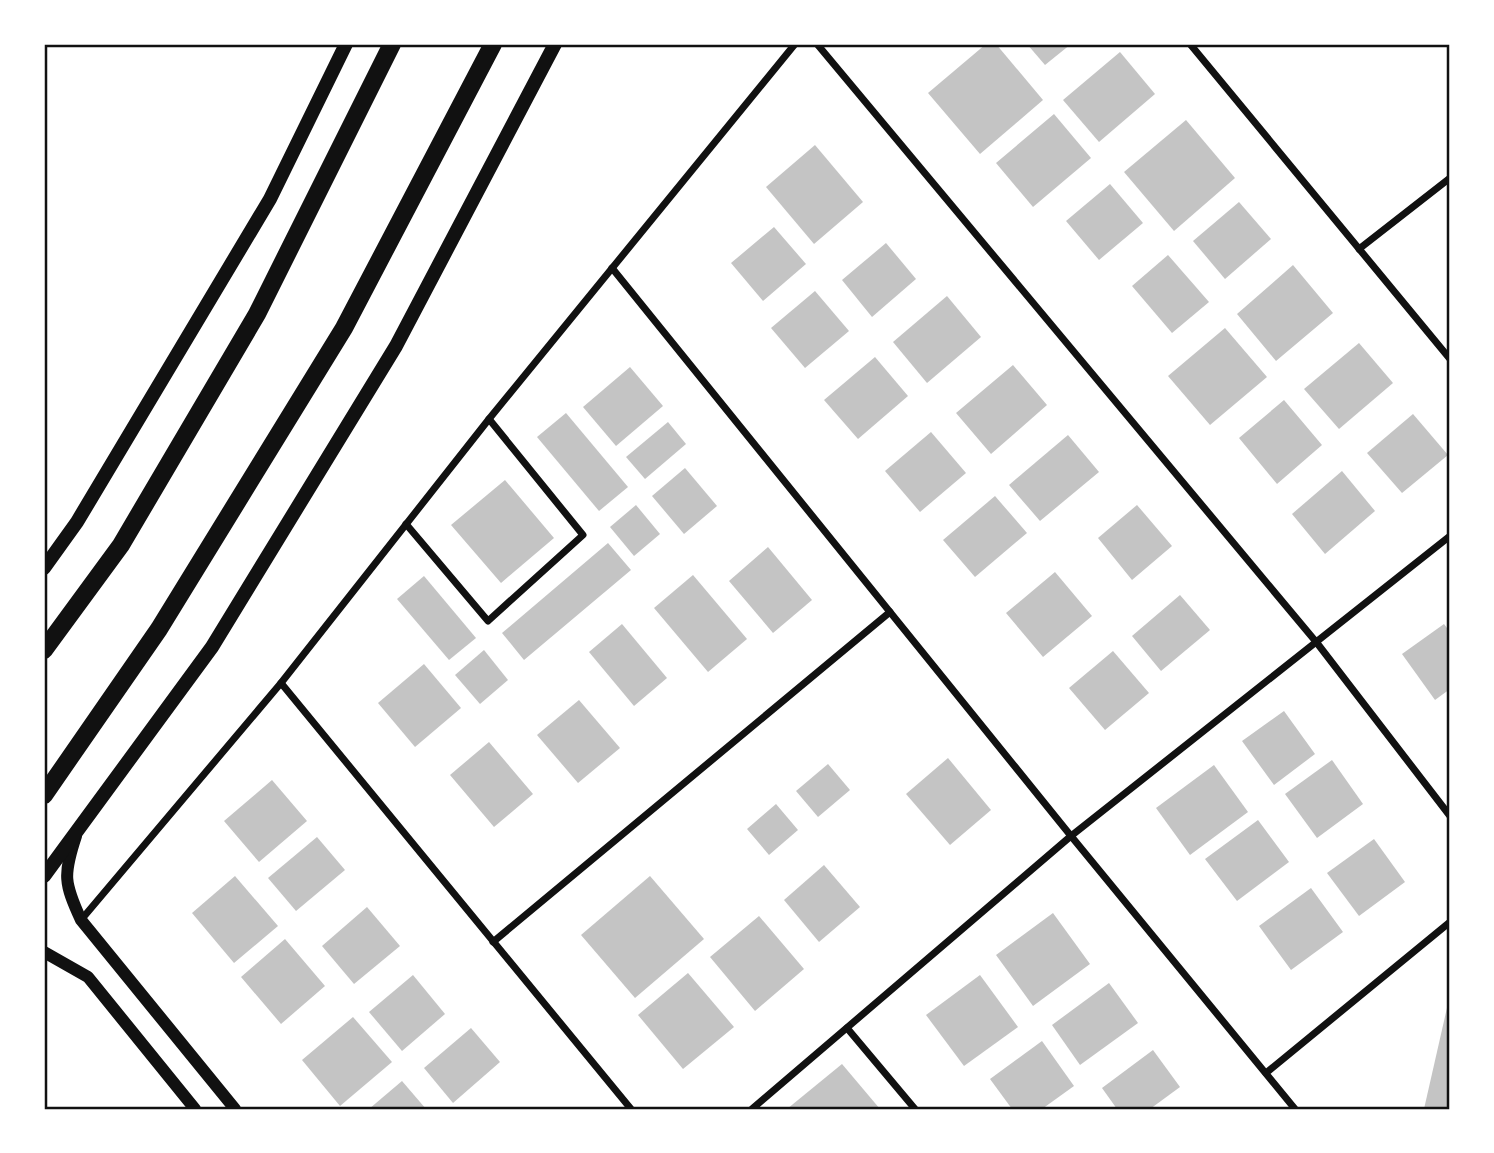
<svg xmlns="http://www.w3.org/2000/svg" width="1494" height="1153" font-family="Quicksand,sans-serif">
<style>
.building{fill:#c4c4c4}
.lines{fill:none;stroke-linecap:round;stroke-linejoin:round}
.minor{stroke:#111;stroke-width:7}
.tertiary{stroke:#111;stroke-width:12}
.secondary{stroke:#111;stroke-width:14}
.primary{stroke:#111;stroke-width:18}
.neatline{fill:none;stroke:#111;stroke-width:2.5}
</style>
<rect width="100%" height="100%" fill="#fff"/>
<g class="building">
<polygon points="986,44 996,44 1043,100 980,154 928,93"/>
<polygon points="1027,44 1071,44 1045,65"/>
<polygon points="1120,52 1155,94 1099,142 1063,100"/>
<polygon points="1054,114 1091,158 1033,207 996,163"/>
<polygon points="1186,120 1235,178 1174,231 1124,172"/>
<polygon points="815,145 863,202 814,244 766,187"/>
<polygon points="1110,184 1143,223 1099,260 1066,221"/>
<polygon points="1239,202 1271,239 1225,279 1193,241"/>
<polygon points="774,227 806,264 763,301 731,263"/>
<polygon points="886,243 916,279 872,317 842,280"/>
<polygon points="1168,255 1209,302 1172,333 1132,286"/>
<polygon points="1293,265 1333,313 1276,361 1237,314"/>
<polygon points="815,291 849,331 805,368 771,328"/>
<polygon points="947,296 981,337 927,383 893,342"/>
<polygon points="1225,328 1267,377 1210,425 1168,376"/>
<polygon points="1359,343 1393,383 1339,429 1304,389"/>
<polygon points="875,357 908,396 858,439 824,400"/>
<polygon points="1013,365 1047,405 991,454 956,413"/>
<polygon points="630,367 663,406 616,446 583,407"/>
<polygon points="1284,400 1322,445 1277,484 1239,438"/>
<polygon points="566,413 628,487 599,511 537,437"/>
<polygon points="1413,414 1448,455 1402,493 1367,453"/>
<polygon points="668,422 686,444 645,479 626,457"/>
<polygon points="931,432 966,473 920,512 885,471"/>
<polygon points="1068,435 1099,472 1040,521 1009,485"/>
<polygon points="685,468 717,506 684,534 652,496"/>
<polygon points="1342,471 1375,511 1325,554 1292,514"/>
<polygon points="505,480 554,538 501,583 451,525"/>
<polygon points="995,496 1027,533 975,577 943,540"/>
<polygon points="636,505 660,534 634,556 610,527"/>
<polygon points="1137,505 1172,546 1132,580 1098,538"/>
<polygon points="608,543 631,570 524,660 502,633"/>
<polygon points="768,547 812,600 773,633 729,581"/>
<polygon points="1055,572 1092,616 1043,657 1006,613"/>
<polygon points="693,575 747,639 708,672 654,608"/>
<polygon points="424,576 476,638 449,660 397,599"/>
<polygon points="1180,595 1210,630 1161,671 1132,636"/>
<polygon points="622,624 667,678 634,706 589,652"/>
<polygon points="1444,624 1450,632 1450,689 1435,700 1402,654"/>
<polygon points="484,650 508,680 480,704 455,675"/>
<polygon points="1113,651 1149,693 1105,730 1069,688"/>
<polygon points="424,664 461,708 415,747 378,703"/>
<polygon points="579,700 620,748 578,783 537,735"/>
<polygon points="1284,711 1315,754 1274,785 1242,741"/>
<polygon points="489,742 533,794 494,827 450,775"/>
<polygon points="948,758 991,810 950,845 906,794"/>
<polygon points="1332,760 1363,804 1317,838 1285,794"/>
<polygon points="828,764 850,790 818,817 796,791"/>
<polygon points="1214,765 1248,812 1190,855 1156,808"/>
<polygon points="272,780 307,821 259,862 224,821"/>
<polygon points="776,804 798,830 769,855 747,829"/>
<polygon points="1258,820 1289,862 1237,901 1205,859"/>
<polygon points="317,837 345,870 296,911 268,878"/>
<polygon points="1374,839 1405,882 1359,916 1327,873"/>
<polygon points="824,865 860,907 819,942 784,900"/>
<polygon points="235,876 278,926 234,963 192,913"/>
<polygon points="650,876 704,939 635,998 581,935"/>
<polygon points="1311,888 1343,932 1291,970 1259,926"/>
<polygon points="367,907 400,946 354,984 322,946"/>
<polygon points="1053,913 1090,964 1033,1006 996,955"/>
<polygon points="759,916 804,969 755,1011 710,957"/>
<polygon points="285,939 325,986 281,1024 241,977"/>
<polygon points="688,973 734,1027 683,1069 638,1015"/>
<polygon points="413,975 445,1014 402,1051 369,1012"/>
<polygon points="980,975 1018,1027 964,1066 926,1015"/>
<polygon points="1109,983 1138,1023 1080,1065 1052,1025"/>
<polygon points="1449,999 1450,1109 1424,1109"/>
<polygon points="353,1017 392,1062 340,1106 302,1060"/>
<polygon points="471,1028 500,1062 453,1103 424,1068"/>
<polygon points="1042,1041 1074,1086 1042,1109 1012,1109 990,1079"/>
<polygon points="1153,1050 1180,1087 1150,1109 1117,1109 1102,1088"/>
<polygon points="842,1064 880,1109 787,1109"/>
<polygon points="402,1081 426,1109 369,1109"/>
</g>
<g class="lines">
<g class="minor">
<polyline points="817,44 1317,643 1450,816"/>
<polyline points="1190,44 1450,359"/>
<polyline points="1359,249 1450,178"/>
<polyline points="612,268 1071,836 1295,1109"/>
<polyline points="406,524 488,621 583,535 489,419"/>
<polyline points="281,683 631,1109"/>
<polyline points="81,920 281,683 489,419 795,44"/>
<polyline points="493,942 890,612"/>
<polyline points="847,1028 915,1109"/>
<polyline points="1266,1073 1450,922"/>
<polyline points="752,1109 1071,836 1450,536"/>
</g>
<g class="tertiary">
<path d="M76,836C63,875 64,883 81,920L235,1109"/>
<polyline points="44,952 88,977 195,1109"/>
</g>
<g class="secondary">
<polyline points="44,568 77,522 270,199 346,44"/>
<polyline points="44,876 212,647 396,346 555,44"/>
</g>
<g class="primary">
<polyline points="44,650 121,545 257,314 392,44"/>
<polyline points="44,795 159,629 344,328 493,44"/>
</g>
</g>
<rect width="1494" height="1153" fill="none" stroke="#ffffff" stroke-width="91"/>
<rect x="46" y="46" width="1402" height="1062" class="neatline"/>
</svg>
